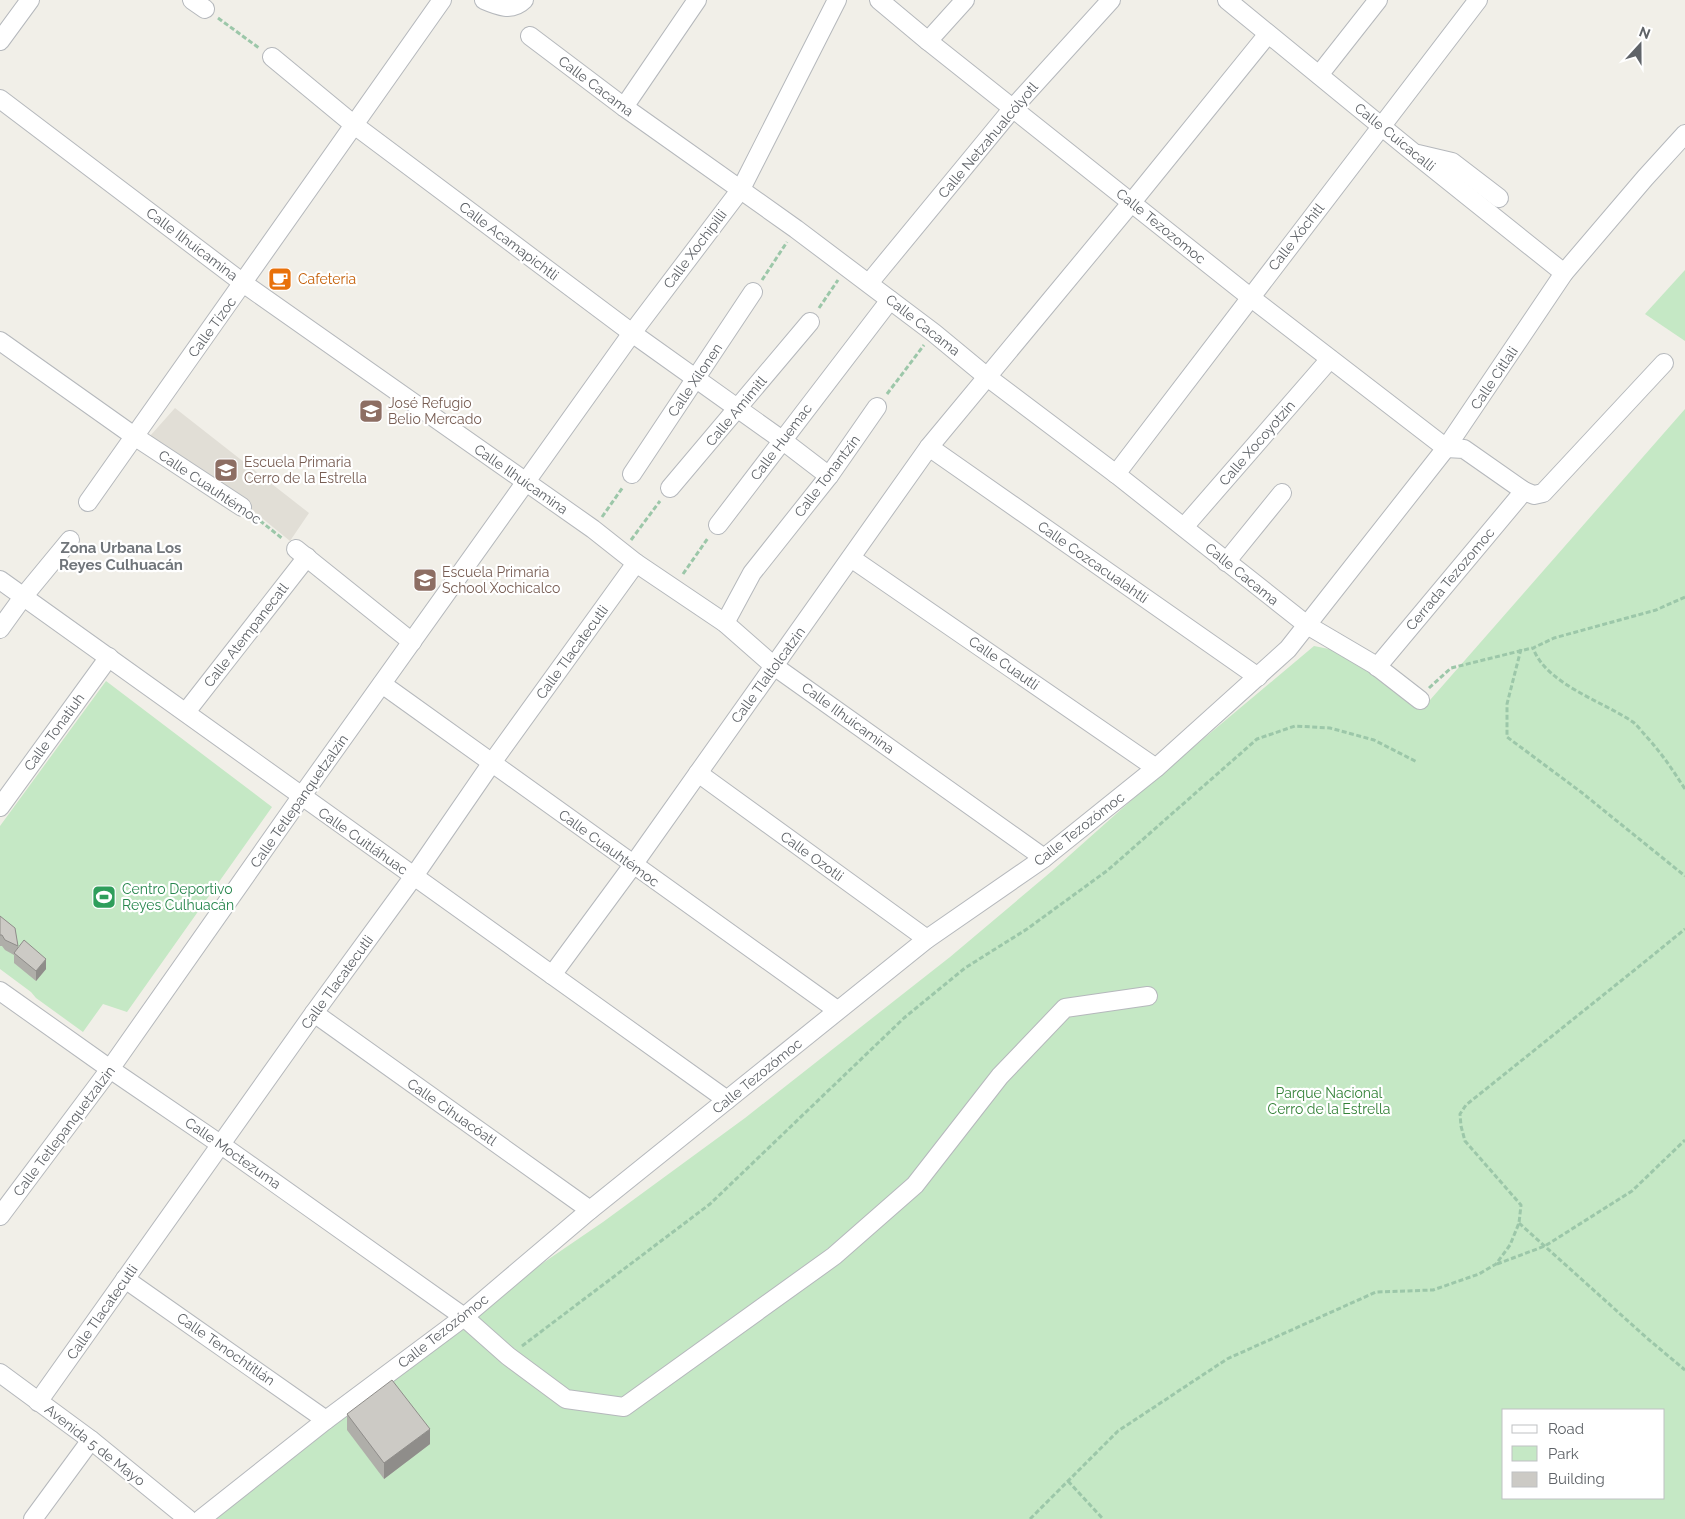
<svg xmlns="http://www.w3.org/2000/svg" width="1685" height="1519" font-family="Raleway,sans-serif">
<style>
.education{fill:#e1ded6}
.green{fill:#c5e8c5;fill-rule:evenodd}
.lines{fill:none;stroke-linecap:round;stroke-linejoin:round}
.minor-casing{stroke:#b5b8bc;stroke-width:20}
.path{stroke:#9cc7a9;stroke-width:3;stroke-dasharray:5 2.5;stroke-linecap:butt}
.minor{stroke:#fff;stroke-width:18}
.wall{fill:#afaea9}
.shaded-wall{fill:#8f8d8a}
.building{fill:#cccac5;stroke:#8f8d8a}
.labels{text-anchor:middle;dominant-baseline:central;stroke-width:4.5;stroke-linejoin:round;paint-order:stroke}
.street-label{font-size:14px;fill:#5f6368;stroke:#fff}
.food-label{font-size:14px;fill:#c56008;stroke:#fff;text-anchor:start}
.education-label{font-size:14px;fill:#785e54;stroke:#fff;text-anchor:start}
.leisure-label{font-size:14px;fill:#27864d;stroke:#fff;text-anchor:start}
.park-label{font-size:14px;fill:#348238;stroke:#fff}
.neighbourhood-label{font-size:15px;font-weight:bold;fill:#70757a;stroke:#fff}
</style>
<rect width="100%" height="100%" fill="#f1efe8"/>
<polygon class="education" points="175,408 309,513 290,541 245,504 150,436"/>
<g class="green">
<polygon points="1685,270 1685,341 1645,314"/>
<path d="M1685,409V1519H207L464,1317L603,1222L745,1118L950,957L1052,871L1153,781L1314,646L1344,652L1423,708ZM1504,1410H1664V1498H1504Z"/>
<polygon points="106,681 272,807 127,1012 103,1004 83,1032 36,998 31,992 0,969 0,826"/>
</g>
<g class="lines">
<g class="minor-casing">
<g id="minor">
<polyline points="192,0 205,9"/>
<path d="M484,0C498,6 512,12 524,0"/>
<polyline points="879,0 928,41 1250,297 1446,448 1464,449 1524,491 1534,495 1543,493 1664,363"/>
<polyline points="1227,0 1414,153 1564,273"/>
<polyline points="530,36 624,107 796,229 934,333 986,376 1116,474 1307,625 1375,665 1420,700"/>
<polyline points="0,41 30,0"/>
<polyline points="928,41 965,0"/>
<polyline points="272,57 353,124 632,333 782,440 829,476"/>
<polyline points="1319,75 1378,0"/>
<polyline points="0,99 243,283 593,529 636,563 725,623 774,666 1044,858"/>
<polyline points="624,107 697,0"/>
<polyline points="1418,154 1452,162 1499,198"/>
<polyline points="869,283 1013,108 1111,0"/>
<polyline points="0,341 134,436 242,507"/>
<polyline points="929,447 1258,677"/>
<polyline points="632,474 753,292"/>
<polyline points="1116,474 1478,0"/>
<polyline points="670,488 810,322"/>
<polyline points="88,502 442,0"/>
<polyline points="718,525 890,300"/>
<polyline points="1184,527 1330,359"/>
<polyline points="296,549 412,642"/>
<polyline points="851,558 1156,768"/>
<polyline points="1226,562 1282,493"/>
<polyline points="0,580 727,1100"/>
<polyline points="725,623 752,573 829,476 877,407"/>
<polyline points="0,629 23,597 70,540"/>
<polyline points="1377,667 1524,491"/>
<polyline points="382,684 837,1010"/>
<polyline points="186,712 307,557"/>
<polyline points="698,773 927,939"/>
<polyline points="0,807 109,657"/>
<polyline points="552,975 633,865 929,447 1132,202 1268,34"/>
<polyline points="0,991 110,1069 220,1144 464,1317 508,1356 566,1399 624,1407 834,1256 915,1185 1000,1076 1065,1008 1148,996"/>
<polyline points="314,1013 590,1210"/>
<polyline points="0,1216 110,1069 301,797 632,333 741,189 837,0"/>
<polyline points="125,1279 326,1420"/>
<polyline points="0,1373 91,1440 188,1519"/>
<polyline points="38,1402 314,1013 414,876 491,764 636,563"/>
<polyline points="33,1519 91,1440"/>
<polyline points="201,1519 326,1420 464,1317 590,1210 927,939 1044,858 1156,768 1288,649 1446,448 1564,273 1645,178 1685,134"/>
</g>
</g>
<g class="path">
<polyline points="218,18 259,48"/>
<polyline points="762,280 787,242"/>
<polyline points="819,308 838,280"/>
<polyline points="887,394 924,345"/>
<polyline points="254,516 283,539"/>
<polyline points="602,517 623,487"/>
<polyline points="631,540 660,501"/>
<polyline points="683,574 708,538"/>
<path d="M1685,597L1656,610L1554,638L1533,648C1546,684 1602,701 1633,722C1638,726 1642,732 1646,736C1663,755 1672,769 1685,789"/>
<polyline points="1521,649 1507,704 1507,737 1581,792 1685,876"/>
<polyline points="1429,688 1451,668 1532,648"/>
<polyline points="1519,1223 1648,1339 1685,1370"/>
<polyline points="1497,1264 1545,1246 1632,1191 1685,1140"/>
<polyline points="522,1346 710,1204 904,1018 965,968 1027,929 1108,870 1257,739 1295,726 1330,728 1374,740 1417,762"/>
<polyline points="1068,1481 1103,1519"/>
<polyline points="1030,1519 1118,1431 1227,1359 1376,1292 1433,1290 1479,1274 1496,1264 1510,1245 1519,1223 1521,1205 1465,1141 1461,1126 1460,1114 1466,1105 1642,964 1685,929"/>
</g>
<use href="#minor" class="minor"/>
</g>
<g class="wall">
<polygon points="0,916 15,928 18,947 46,969 36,981 14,963 14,955 5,950 2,946 0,946"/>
<polygon points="347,1414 430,1444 384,1479 347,1430"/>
</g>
<g class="shaded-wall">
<polygon points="46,959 46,969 36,981 36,971"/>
<polygon points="430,1429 430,1444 384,1479 384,1463"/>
</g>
<g class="building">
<polygon points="0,916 15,928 18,946 5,940 2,935 0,935"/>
<polygon points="24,940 46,959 36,971 14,953"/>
<polygon points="392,1380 430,1429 384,1463 347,1414"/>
</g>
<defs>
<g id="cafe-square" transform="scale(1.25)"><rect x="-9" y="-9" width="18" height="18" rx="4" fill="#e8710a" stroke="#fff"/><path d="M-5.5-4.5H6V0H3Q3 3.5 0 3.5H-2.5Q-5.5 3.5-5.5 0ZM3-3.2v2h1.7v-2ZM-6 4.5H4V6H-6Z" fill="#fff"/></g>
<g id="school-square" transform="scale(1.25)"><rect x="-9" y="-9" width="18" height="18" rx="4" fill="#8d6e63" stroke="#fff"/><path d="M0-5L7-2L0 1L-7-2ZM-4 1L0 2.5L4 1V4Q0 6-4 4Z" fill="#fff"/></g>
<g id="stadium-square" transform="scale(1.25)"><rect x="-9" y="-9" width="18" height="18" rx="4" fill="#2e9e5b" stroke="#fff"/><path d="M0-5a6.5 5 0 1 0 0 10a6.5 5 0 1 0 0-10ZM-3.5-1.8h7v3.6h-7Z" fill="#fff"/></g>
</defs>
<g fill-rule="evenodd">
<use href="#cafe-square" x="280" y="279"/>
<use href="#school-square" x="371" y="411"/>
<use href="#school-square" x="226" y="470"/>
<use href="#school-square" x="425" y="580"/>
<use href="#stadium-square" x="104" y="897"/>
</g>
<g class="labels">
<g class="street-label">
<text transform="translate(596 86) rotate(37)">Calle Cacama</text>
<text transform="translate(1395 137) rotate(39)">Calle Cuicacalli</text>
<text transform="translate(988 140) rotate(-50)">Calle Netzahualcólyotl</text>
<text transform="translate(1161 226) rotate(39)">Calle Tezozomoc</text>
<text transform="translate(1296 237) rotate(-52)">Calle Xóchitl</text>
<text transform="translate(509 241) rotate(37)">Calle Acamapichtli</text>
<text transform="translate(192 244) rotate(37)">Calle Ilhuicamina</text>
<text transform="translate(695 249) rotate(-53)">Calle Xochipilli</text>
<text transform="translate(923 325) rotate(38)">Calle Cacama</text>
<text transform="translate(212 327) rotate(-54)">Calle Tízoc</text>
<text transform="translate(1494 378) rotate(-56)">Calle Citlali</text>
<text transform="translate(695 380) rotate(-56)">Calle Xilonen</text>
<text transform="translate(736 411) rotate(-50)">Calle Amimitl</text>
<text transform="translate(781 442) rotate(-53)">Calle Huemac</text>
<text transform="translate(1257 443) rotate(-49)">Calle Xocoyotzin</text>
<text transform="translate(827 476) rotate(-53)">Calle Tonantzín</text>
<text transform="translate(521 479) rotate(35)">Calle Ilhuicamina</text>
<text transform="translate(210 487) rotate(34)">Calle Cuauhtémoc</text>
<text transform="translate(1093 562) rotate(35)">Calle Cozcacualahtli</text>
<text transform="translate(1242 574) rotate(39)">Calle Cacama</text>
<text transform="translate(1450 579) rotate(-50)">Cerrada Tezozomoc</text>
<text transform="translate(246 635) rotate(-52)">Calle Atempanecatl</text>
<text transform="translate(572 652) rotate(-54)">Calle Tlacatecutli</text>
<text transform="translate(1004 663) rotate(35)">Calle Cuautli</text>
<text transform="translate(768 675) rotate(-54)">Calle Tlaltolcatzin</text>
<text transform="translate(848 718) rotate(36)">Calle Ilhuicamina</text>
<text transform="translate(54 732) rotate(-54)">Calle Tonatiuh</text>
<text transform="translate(299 801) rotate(-55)">Calle Tetlepanquetzalzin</text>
<text transform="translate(1079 829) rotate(-38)">Calle Tezozómoc</text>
<text transform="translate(363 841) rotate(35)">Calle Cuitláhuac</text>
<text transform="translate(609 848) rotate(36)">Calle Cuauhtémoc</text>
<text transform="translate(812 856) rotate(36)">Calle Ozotli</text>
<text transform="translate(337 982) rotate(-54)">Calle Tlacatecutli</text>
<text transform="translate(757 1076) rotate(-39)">Calle Tezozómoc</text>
<text transform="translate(452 1112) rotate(35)">Calle Cihuacóatl</text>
<text transform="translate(64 1131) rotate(-53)">Calle Tetlepanquetzalzin</text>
<text transform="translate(233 1153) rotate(35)">Calle Moctezuma</text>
<text transform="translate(102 1312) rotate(-55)">Calle Tlacatecutli</text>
<text transform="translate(443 1331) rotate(-38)">Calle Tezozómoc</text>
<text transform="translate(226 1349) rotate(35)">Calle Tenochtitlán</text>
<text transform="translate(95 1445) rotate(38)">Avenida 5 de Mayo</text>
</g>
<g class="food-label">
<text x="298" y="279">Cafeteria</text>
</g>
<g class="education-label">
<text x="388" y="403">José Refugio<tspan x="388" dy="16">Belio Mercado</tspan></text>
<text x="244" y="462">Escuela Primaria<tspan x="244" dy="16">Cerro de la Estrella</tspan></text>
<text x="442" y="572">Escuela Primaria<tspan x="442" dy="16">School Xochicalco</tspan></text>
</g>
<g class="leisure-label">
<text x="122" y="889">Centro Deportivo<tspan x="122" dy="16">Reyes Culhuacán</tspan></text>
</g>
<g class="park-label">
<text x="1329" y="1093">Parque Nacional<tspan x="1329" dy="16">Cerro de la Estrella</tspan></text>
</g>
<g class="neighbourhood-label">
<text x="121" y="548">Zona Urbana Los<tspan x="121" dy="17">Reyes Culhuacán</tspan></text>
</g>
</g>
<rect x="1502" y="1409" width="162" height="90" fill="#ffffff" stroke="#bfc1c3"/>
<rect x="1512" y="1425" width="25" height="8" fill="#ffffff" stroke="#bfc1c3"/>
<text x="1548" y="1434" font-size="15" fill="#5f6368">Road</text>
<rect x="1512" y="1446" width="25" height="15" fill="#c5e8c5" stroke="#bfc1c3"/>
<text x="1548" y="1459" font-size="15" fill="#5f6368">Park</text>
<rect x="1512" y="1472" width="25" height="15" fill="#cccac5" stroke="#bfc1c3"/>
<text x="1548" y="1484" font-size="15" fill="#5f6368">Building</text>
<g transform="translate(1640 45) rotate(21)" stroke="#ffffff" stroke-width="4" paint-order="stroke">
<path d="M0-4L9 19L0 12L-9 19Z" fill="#5f6368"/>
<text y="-8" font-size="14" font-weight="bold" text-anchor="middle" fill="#5f6368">N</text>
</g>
</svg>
